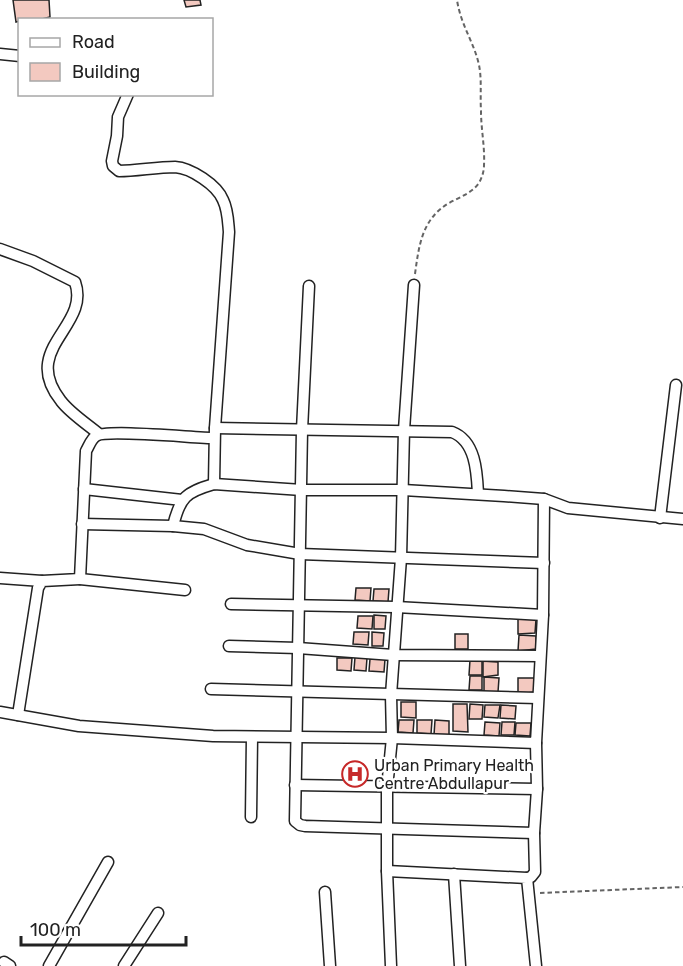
<svg xmlns="http://www.w3.org/2000/svg" width="683" height="966" font-family="Rubik,sans-serif">
<style>
.building{fill:#f3c9c0;stroke:#222;stroke-width:1.5}
.lines{fill:none;stroke-linecap:round;stroke-linejoin:round}
.minor-casing{stroke:#222;stroke-width:13}
.path{stroke:#646464;stroke-width:2;stroke-dasharray:4.5 3;stroke-linecap:butt}
.minor{stroke:#fff;stroke-width:10}
.labels{text-anchor:middle;dominant-baseline:central;stroke-width:4.5;stroke-linejoin:round;paint-order:stroke}
.poi-label{font-size:16px;fill:#222;stroke:#fff;text-anchor:start}
</style>
<rect width="100%" height="100%" fill="#fff"/>
<g class="building">
<polygon points="13,0 49,0 50,17 38,20 20,20 20,21 16,22"/>
<polygon points="184,0 200,0 201,5 186,7"/>
<polygon points="356,588 371,588 370,601 355,600"/>
<polygon points="374,589 389,589 388,602 373,601"/>
<polygon points="374,615 386,616 385,629 374,629"/>
<polygon points="358,616 373,616 372,629 357,628"/>
<polygon points="518,619 536,619 535,633 518,634"/>
<polygon points="354,632 369,632 368,645 353,644"/>
<polygon points="372,632 384,633 383,646 372,646"/>
<rect x="455" y="634" width="13" height="15"/>
<polygon points="519,635 536,636 536,649 518,651"/>
<polygon points="355,657 367,658 366,671 354,670"/>
<polygon points="337,658 352,658 351,671 337,670"/>
<polygon points="370,659 385,659 384,672 369,671"/>
<polygon points="470,660 482,661 482,675 469,675"/>
<polygon points="483,661 498,662 498,675 483,677"/>
<polygon points="470,676 482,676 482,690 469,690"/>
<polygon points="484,677 499,678 498,692 484,693"/>
<polygon points="518,678 536,678 535,692 518,694"/>
<polygon points="401,702 416,702 416,718 401,717"/>
<polygon points="453,704 467,704 468,732 453,731"/>
<polygon points="470,704 483,705 482,719 469,719"/>
<polygon points="485,705 500,705 498,718 484,717"/>
<polygon points="501,705 516,706 515,719 500,718"/>
<polygon points="399,720 414,720 413,733 398,732"/>
<polygon points="417,720 432,720 431,734 417,733"/>
<polygon points="435,720 449,721 449,735 434,735"/>
<polygon points="485,722 500,723 499,736 484,735"/>
<polygon points="502,722 515,722 514,735 501,735"/>
<polygon points="516,723 531,723 530,736 515,735"/>
</g>
<g class="lines">
<g class="minor-casing">
<g id="minor">
<polyline points="0,54 20,56"/>
<path d="M128,94L118,117L117,136L112,161L113,166L119,171C137,171 156,167 175,167C191,168 217,185 223,200C228,210 228,221 229,232L215,428L214,484"/>
<path d="M0,249L33,261L75,282C91,327 19,348 61,401C70,413 87,424 99,434"/>
<polyline points="309,286 302,430 295,821 300,825 305,826 534,833 537,789 536,743"/>
<path d="M215,428L452,432C476,441 477,473 478,494"/>
<polyline points="84,489 182,500"/>
<polyline points="660,518 676,385"/>
<polyline points="82,524 173,526 204,529 247,545 300,554 544,563"/>
<path d="M173,526C180,497 186,492 214,484L302,490H403L504,496L544,499L568,508L683,519"/>
<polyline points="0,578 42,581"/>
<polyline points="80,579 185,590"/>
<polyline points="231,604 396,607 543,615"/>
<polyline points="229,646 298,648 393,655 540,656"/>
<polyline points="211,689 538,698"/>
<polyline points="0,712 79,726 213,736 392,738 536,743 543,615 544,499"/>
<path d="M18,715L38,588L42,581L80,579L86,451C89,446 91,439 96,436C106,429 196,438 214,438"/>
<polyline points="295,785 537,789"/>
<polyline points="251,817 252,737"/>
<polyline points="387,871 527,878 536,966"/>
<polyline points="454,874 460,966"/>
<polyline points="527,878 531,877 535,872 534,833"/>
<polyline points="325,892 330,966"/>
<polyline points="4,962 10,966"/>
<polyline points="49,966 108,862"/>
<polyline points="124,966 158,913"/>
<polyline points="391,966 387,871 387,788 392,738 391,695 401,558 404,430 414,285"/>
</g>
</g>
<g class="path">
<path d="M415,274C419,245 422,219 449,203C460,197 472,193 479,183C482,177 484,172 484,165C485,147 481,129 481,111C480,95 482,80 479,65C474,42 461,26 457,0"/>
<polyline points="540,893 683,887"/>
</g>
<use href="#minor" class="minor"/>
</g>
<defs>
<g id="hospital-ring" transform="scale(1.35)"><circle r="9.5" fill="#fff" stroke="#c62828" stroke-width="1.5"/><path d="M-5-5h3v3.5h4V-5h3V5h-3V1.5h-4V5h-3Z" fill="#c62828"/></g>
</defs>
<g fill-rule="evenodd">
<use href="#hospital-ring" x="355" y="774"/>
</g>
<g class="labels">
<g class="poi-label">
<text x="374" y="765">Urban Primary Health<tspan x="374" dy="18">Centre Abdullapur</tspan></text>
</g>
</g>
<rect x="18" y="18" width="195" height="78" fill="#ffffff" stroke="#a7a7a7" stroke-width="1.5"/>
<rect x="30" y="38" width="30" height="9" fill="#ffffff" stroke="#a7a7a7" stroke-width="1.5"/>
<text x="72" y="48" font-size="18" fill="#222222">Road</text>
<rect x="30" y="63" width="30" height="18" fill="#f3c9c0" stroke="#a7a7a7" stroke-width="1.5"/>
<text x="72" y="78" font-size="18" fill="#222222">Building</text>
<path d="M21 936v9h165v-9" fill="none" stroke="#222222" stroke-width="3"/>
<text x="30" y="936" font-size="18" fill="#222222" stroke="#ffffff" stroke-width="4.5" paint-order="stroke">100 m</text>
</svg>
